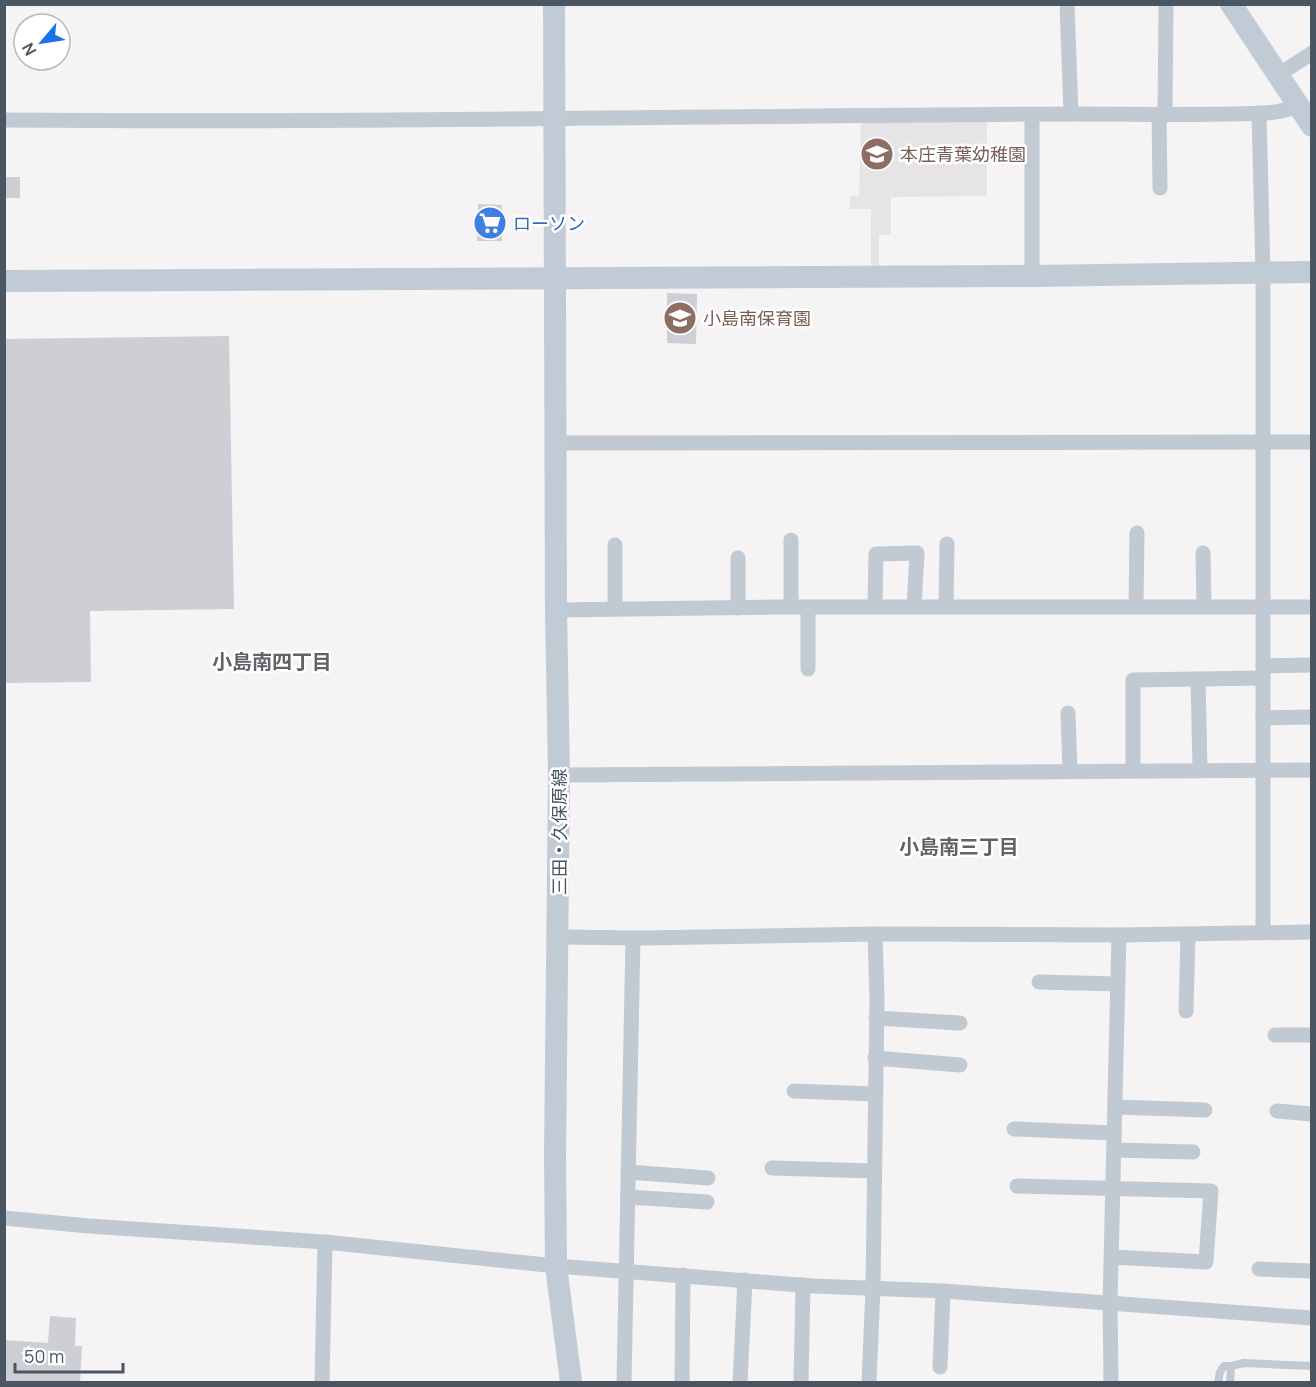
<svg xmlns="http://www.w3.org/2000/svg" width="1316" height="1387" font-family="Manrope,'Noto Sans JP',sans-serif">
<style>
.education{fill:#e6e4e5}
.building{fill:#cdcfd5}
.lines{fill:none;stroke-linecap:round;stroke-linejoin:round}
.lane{stroke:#c1cad2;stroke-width:8}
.street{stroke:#c1cad2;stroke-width:15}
.secondary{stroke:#c1cbd6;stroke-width:22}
.labels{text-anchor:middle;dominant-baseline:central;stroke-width:5;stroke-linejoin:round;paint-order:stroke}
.education-label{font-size:18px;fill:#785e54;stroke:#fff;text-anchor:start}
.shop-label{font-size:18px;fill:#366cbe;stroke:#fff;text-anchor:start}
.street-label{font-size:18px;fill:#4a5661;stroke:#fff}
.neighbourhood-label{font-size:20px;font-weight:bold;fill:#5f6368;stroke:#fff}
</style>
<rect width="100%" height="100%" fill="#f5f3f3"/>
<polygon class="education" points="861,120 987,121 987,196 891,197 891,235 879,235 879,268 871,268 871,209 850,209 850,196 859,195"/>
<g class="building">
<rect x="4" y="177" width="16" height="21"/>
<polygon points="478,204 502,205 502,241 477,241"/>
<polygon points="667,293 697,294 696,344 667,343"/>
<polygon points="229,336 234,609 90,611 91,682 4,683 4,339"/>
<polygon points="50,1316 76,1318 75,1346 82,1346 80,1383 4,1383 4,1340 48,1343"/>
</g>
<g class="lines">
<g class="lane">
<polyline points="1218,1382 1220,1372 1224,1366 1231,1366"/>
<polyline points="1230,1382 1231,1366 1244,1363 1312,1366"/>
</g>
<g class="street">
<polyline points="1067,4 1071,114"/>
<polyline points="1278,75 1312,53"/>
<polyline points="1259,113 1263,273 1263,933"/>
<polyline points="1159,116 1160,188"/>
<polyline points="1165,116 1166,4"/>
<path d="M4,120C360,123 716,116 1072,114C1124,114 1176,115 1228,114C1251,113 1277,116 1298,105"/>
<polyline points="1032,276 1032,115"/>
<polyline points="555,443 1312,442"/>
<polyline points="1203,553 1204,607"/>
<polyline points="738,558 738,608"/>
<polyline points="791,607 791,540"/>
<polyline points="875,607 876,554 917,553 914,607"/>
<polyline points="946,607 947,544"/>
<polyline points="1136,607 1137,533"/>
<polyline points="615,609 615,545"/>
<polyline points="556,610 775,607 1312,607"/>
<polyline points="1263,666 1312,665"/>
<polyline points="808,669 808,607"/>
<polyline points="1198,679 1200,770"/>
<polyline points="1068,713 1070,771"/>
<polyline points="1263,718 1312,717"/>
<polyline points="1133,771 1133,680 1263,678"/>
<polyline points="559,775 1312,770"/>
<polyline points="558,937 642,938 875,934 1119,935 1312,932"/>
<polyline points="1039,982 1118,984"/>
<polyline points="1186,1011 1188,934"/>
<polyline points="876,1018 960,1023"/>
<polyline points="1275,1035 1312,1035"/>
<polyline points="875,1058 960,1065"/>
<polyline points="794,1091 875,1094"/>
<polyline points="1116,1107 1205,1110"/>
<polyline points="1277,1111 1312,1114"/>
<polyline points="1014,1129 1114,1133"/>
<polyline points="1114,1150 1193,1152"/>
<polyline points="772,1168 874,1171"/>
<polyline points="628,1172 708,1178"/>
<polyline points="1017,1186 1211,1191 1206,1262 1112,1257"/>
<polyline points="628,1197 707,1202"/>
<polyline points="4,1218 89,1226 325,1242 556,1266 813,1286 943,1291 1312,1318"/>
<polyline points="1259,1269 1312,1271"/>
<polyline points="940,1367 943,1291"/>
<polyline points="322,1382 325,1242"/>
<polyline points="624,1382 633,938"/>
<polyline points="682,1382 683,1275"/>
<polyline points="740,1382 745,1280"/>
<polyline points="801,1382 803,1285"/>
<polyline points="869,1382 873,1288 877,998 875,934"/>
<polyline points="1111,1382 1110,1303 1119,935"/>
</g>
<g class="secondary">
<polyline points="554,4 556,610 559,775 555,1157 556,1266 571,1382"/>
<polyline points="1231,4 1312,126"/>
<polyline points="4,281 1032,276 1312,272"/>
</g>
</g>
<defs>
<g id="school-disc" transform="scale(1.725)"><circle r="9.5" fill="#8d6e63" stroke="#fff"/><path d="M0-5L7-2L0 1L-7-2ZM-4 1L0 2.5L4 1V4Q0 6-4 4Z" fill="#fff"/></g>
<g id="supermarket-disc" transform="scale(1.725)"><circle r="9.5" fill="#3f7fe0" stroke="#fff"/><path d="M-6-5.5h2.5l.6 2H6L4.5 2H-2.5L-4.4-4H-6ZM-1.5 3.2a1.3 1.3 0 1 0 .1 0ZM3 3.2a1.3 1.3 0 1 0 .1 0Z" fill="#fff"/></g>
</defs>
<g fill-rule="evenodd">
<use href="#school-disc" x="877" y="154"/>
<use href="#supermarket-disc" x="490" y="223"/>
<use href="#school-disc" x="680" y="318"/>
</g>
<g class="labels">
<g class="education-label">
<text x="900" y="154">本庄青葉幼稚園</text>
<text x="703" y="318">小島南保育園</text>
</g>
<g class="shop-label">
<text x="513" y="223">ローソン</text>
</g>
<g class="street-label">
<text transform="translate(559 832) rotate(-90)">三田・久保原線</text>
</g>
<g class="neighbourhood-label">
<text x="272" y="661">小島南四丁目</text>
<text x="959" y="846">小島南三丁目</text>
</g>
</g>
<rect width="1316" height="1387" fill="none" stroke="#4a5661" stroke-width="12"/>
<g transform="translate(42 42) rotate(241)"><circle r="28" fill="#ffffff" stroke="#b7bbc0" stroke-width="1.5"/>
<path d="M0-4.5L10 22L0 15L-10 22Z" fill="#1a73e8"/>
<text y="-9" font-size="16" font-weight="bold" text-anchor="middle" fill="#4a5661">N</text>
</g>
<path d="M15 1363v9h108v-9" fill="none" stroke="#4a5661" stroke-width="3"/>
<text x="24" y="1363" font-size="18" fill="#4a5661" stroke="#ffffff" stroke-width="4.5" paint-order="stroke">50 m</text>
</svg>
